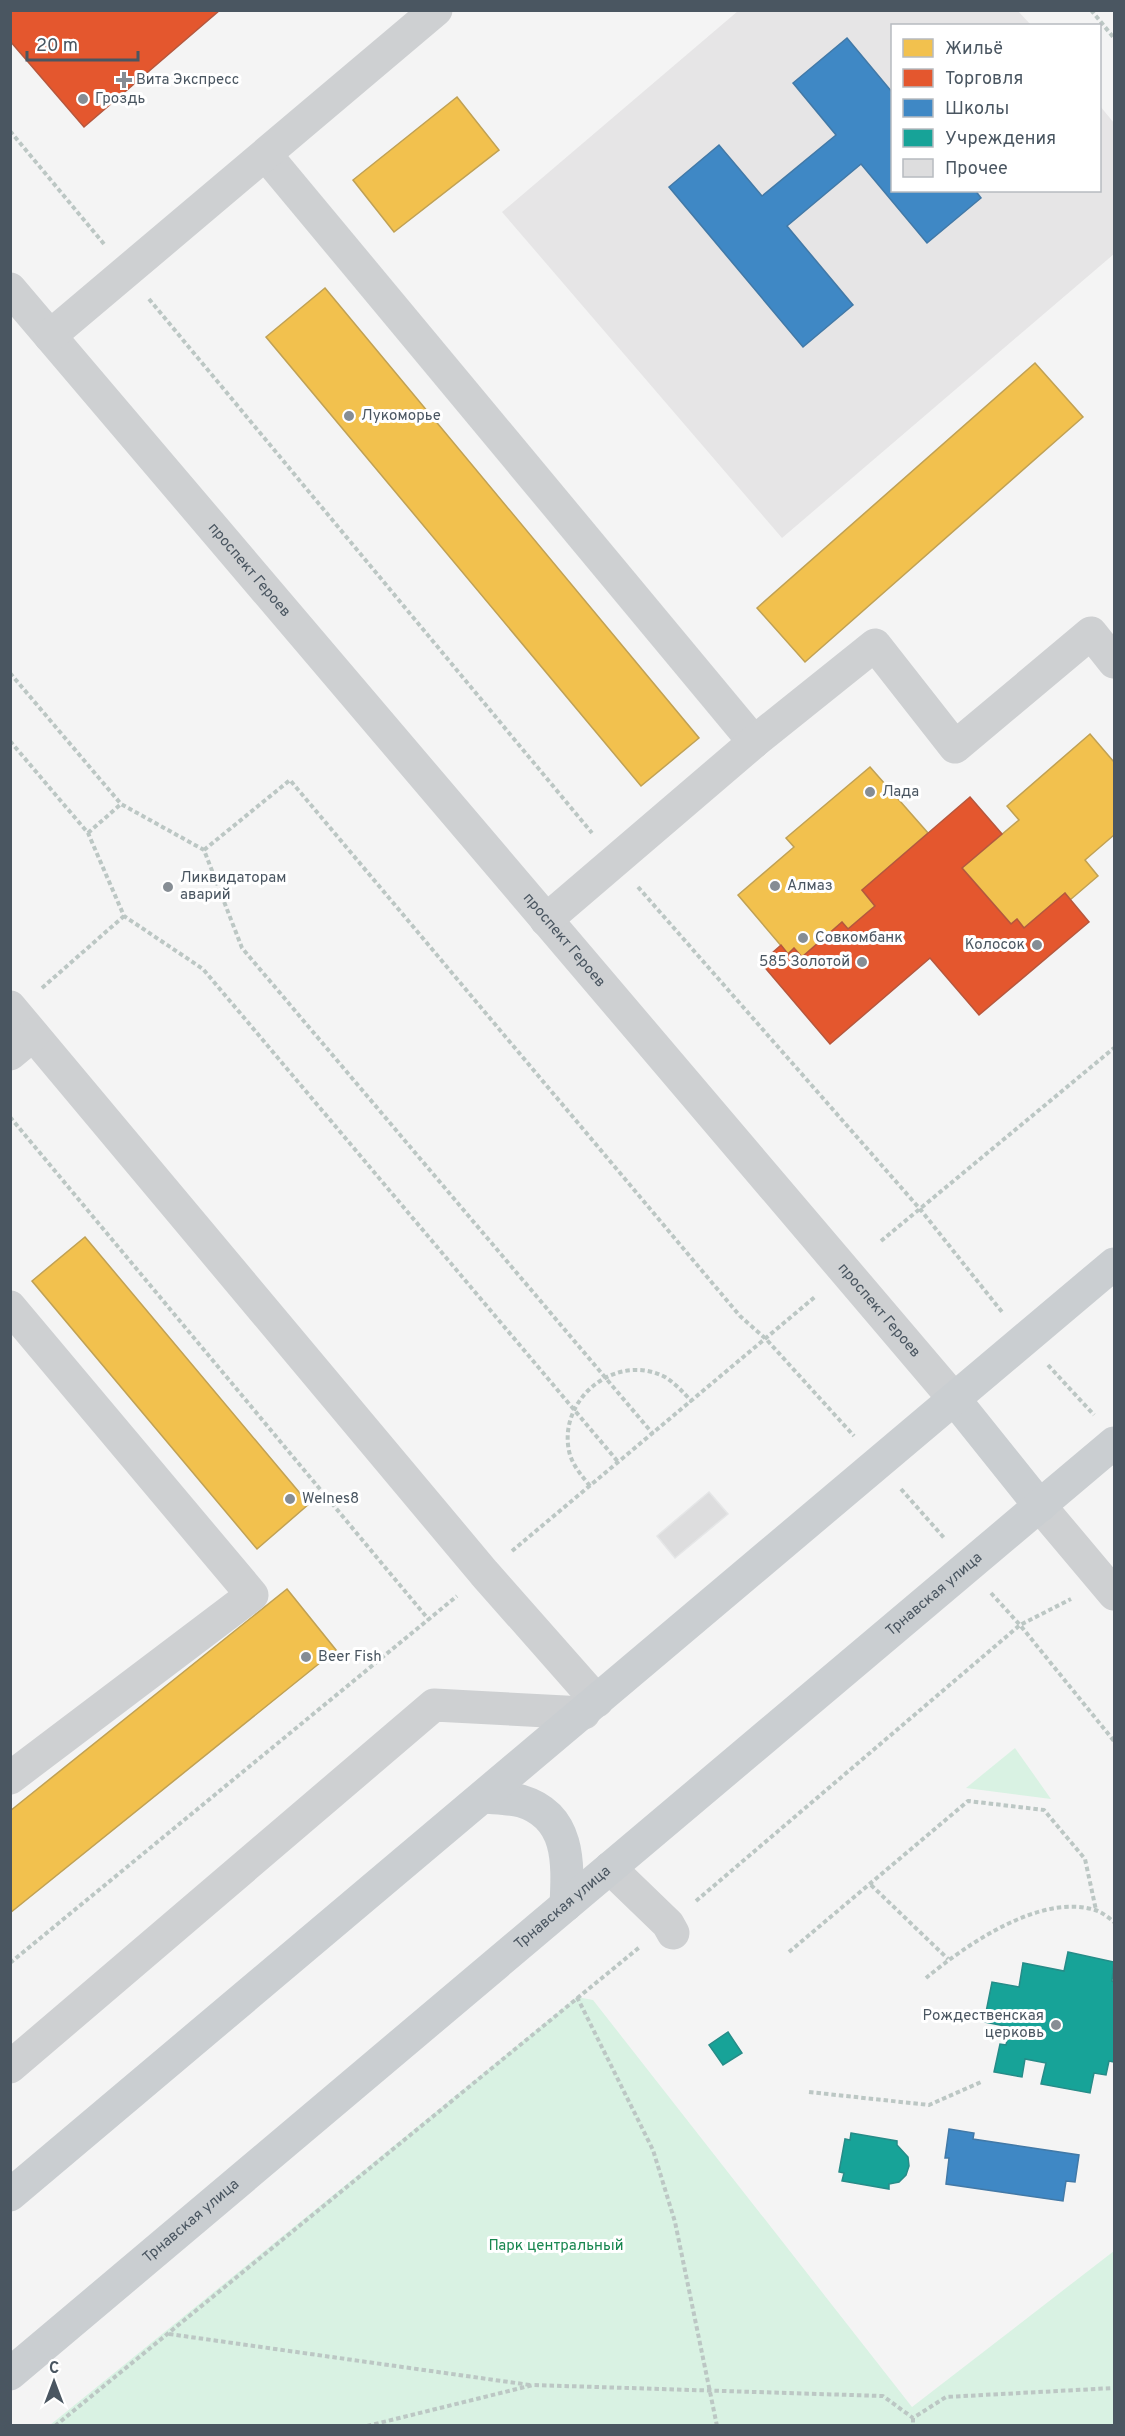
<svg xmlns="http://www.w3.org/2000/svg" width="1125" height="2436" font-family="Overpass,sans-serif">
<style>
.education{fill:#e6e5e6}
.green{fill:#d9f2e3}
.homes{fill:#f2c14e;stroke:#c0a154;stroke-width:1.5}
.shops{fill:#e4572e;stroke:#b6573d;stroke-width:1.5}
.schools{fill:#3f88c5;stroke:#4279a7;stroke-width:1.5}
.public{fill:#17a398;stroke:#268c88;stroke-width:1.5}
.building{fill:#ddddde;stroke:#e5e6e7;stroke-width:1.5}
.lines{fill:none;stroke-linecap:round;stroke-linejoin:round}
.path{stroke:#bcc7c4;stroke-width:4;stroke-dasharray:4.5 3;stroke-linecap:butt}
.minor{stroke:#ced0d2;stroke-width:33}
.major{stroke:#caced1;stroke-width:33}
.poi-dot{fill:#868d94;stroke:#fff;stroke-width:2}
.labels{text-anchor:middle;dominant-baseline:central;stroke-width:6;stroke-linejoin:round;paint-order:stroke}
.poi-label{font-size:15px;fill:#4a5661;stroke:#fff;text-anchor:start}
.street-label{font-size:15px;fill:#4a5661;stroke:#fff}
.park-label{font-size:15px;fill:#17864f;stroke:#fff}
</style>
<rect width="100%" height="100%" fill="#f4f4f4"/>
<polygon class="education" points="738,11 1018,11 1031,25 892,26 892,190 1100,190 1100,106 1114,123 1114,254 782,538 502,212"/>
<g class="green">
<polygon points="1015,1748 1051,1799 966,1788"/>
<polygon points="577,1997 593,2000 912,2407 1114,2251 1114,2425 50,2425"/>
</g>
<g class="homes">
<polygon points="457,97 499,150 394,232 353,180"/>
<polygon points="325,288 699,738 641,786 266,337"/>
<polygon points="1035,363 1083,417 805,662 757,608"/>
<polygon points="1090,734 1114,762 1114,835 1085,860 1098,876 1070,900 1065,893 1024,928 1017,919 1011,924 962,868 1019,820 1007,806"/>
<polygon points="870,767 928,833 862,890 875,906 848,929 842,922 802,957 794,948 788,954 738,895 794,847 786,838"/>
<polygon points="85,1237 309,1504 257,1549 32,1281"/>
<polygon points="287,1589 336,1650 10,1913 10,1811"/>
</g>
<g class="shops">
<polygon points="10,10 220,10 84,127 10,41"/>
<polygon points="970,797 1002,834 962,868 1011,924 1017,919 1024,928 1065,893 1089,922 979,1015 930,958 830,1044 761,963 781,945 788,954 794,948 802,957 842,922 848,929 875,906 862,890"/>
</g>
<g class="schools">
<polygon points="847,38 892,92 892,190 975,190 981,198 927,243 861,164 787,226 853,305 803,347 669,187 719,145 762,196 836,135 793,83"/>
<polygon points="949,2129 974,2133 973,2139 1079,2155 1075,2182 1066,2181 1063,2201 946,2184 949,2158 945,2158"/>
</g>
<g class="public">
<polygon points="1068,1952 1114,1962 1112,1981 1114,1982 1114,2062 1109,2061 1106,2075 1094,2073 1090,2093 1041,2084 1046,2063 1025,2059 1022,2077 994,2072 1000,2044 1006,2045 1010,2027 984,2022 992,1982 1019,1987 1023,1963 1064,1971"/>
<polygon points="728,2032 742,2053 723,2065 709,2045"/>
<polygon points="851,2133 897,2141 897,2145 908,2157 909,2166 906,2175 899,2182 889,2184 889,2189 842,2181 844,2173 839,2172 845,2139 850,2140"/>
</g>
<polygon class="building" points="709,1492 728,1514 675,1558 657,1536"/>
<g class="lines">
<g class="path">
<polyline points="1091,10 1114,38"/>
<polyline points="10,131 104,244"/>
<polyline points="149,299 592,833"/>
<polyline points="10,673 121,804 204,850 242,948 653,1434"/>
<polyline points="10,741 88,833 124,916 203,969 619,1463"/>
<polyline points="88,833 121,804"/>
<polyline points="204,850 290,780 740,1316 766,1339 854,1436"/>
<polyline points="638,887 920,1209 1002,1312"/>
<polyline points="42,988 124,916"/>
<polyline points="10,1117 429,1620"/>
<polyline points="881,1241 1114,1048"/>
<polyline points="1048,1365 1094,1415"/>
<path d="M590,1486C582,1476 574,1467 570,1455C555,1401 615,1351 665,1377C676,1384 683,1392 692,1402"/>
<polyline points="901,1489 945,1539"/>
<polyline points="512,1551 816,1296"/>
<polyline points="991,1593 1020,1625 1071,1599"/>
<polyline points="871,1885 948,1959"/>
<polyline points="696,1901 1020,1625 1114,1741"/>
<polyline points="789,1952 968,1801 1044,1810 1085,1859 1096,1910"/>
<polyline points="10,1963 457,1596"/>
<path d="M926,1978C966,1945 1040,1893 1095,1910C1102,1912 1109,1918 1114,1922"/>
<polyline points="577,1997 653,2150 675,2222 717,2426"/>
<polyline points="809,2092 929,2105 981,2082"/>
<polyline points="169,2334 530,2385"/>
<polyline points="913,2418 913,2426"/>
<polyline points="55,2426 641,1946"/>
<polyline points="367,2426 533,2385 883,2396 913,2418 946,2397 1114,2388"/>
</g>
<g class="minor">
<polyline points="266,155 754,742"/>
<path id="s1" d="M10,289L955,1400"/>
<polyline points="50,336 436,10"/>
<polyline points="546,920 754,742 875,645 955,747 1091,633 1114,662"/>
<polyline points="10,1007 484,1573 597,1701"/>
<polyline points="10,1054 33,1035"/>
<polyline points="10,1307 252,1595 10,1778"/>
<polyline points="1040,1506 1114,1594"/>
<polyline points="610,1868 668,1924 673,1933"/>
<polyline points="10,2067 434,1705 584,1713"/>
</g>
<g class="major">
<polyline points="955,1400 1040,1506"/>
<path d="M484,1797C495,1798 509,1798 521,1801C571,1816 568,1864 566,1905"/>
<polyline points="10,2195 1114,1264"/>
<path id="s2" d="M10,2374L1114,1443"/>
</g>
</g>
<g class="poi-dot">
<path d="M121 71h6v6h6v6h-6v6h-6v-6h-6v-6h6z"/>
<circle cx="83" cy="99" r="6"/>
<circle cx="349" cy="416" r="6"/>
<circle cx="870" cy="792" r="6"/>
<circle cx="775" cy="886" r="6"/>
<circle cx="168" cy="887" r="6"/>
<circle cx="803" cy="938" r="6"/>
<circle cx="1037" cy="945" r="6"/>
<circle cx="862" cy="962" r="6"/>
<circle cx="290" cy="1499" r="6"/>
<circle cx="306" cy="1657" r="6"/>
<circle cx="1056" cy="2025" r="6"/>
</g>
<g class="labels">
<g class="poi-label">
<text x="136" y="80">Вита Экспресс</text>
<text x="95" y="99">Гроздь</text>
<text x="361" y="416">Лукоморье</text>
<text x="882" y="792">Лада</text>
<text x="180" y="878">Ликвидаторам<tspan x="180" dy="17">аварий</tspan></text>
<text x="787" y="886">Алмаз</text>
<text x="815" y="938">Совкомбанк</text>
<text x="1025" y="945" text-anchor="end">Колосок</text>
<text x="850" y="962" text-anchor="end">585 Золотой</text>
<text x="302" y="1499">Welnes8</text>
<text x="318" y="1657">Beer Fish</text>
<text x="1044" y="2016" text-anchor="end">Рождественская<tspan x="1044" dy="17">церковь</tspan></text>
</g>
<g class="street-label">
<text stroke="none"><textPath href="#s1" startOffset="369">проспект Героев</textPath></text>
<text stroke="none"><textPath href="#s1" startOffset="855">проспект Героев</textPath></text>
<text stroke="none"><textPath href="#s1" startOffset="1341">проспект Героев</textPath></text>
<text stroke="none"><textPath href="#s2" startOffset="1209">Трнавская улица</textPath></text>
<text stroke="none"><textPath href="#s2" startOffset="723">Трнавская улица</textPath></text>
<text stroke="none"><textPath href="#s2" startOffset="237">Трнавская улица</textPath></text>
</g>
<g class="park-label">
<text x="556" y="2246">Парк центральный</text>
</g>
</g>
<rect width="1125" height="2436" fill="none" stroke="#4a5661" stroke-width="24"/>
<rect x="891" y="24" width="210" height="168" fill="#ffffff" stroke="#b7bbc0" stroke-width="1.5"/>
<rect x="903" y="39" width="30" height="18" fill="#f2c14e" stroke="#b7bbc0" stroke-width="1.5"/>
<text x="945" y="54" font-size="18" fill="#4a5661">Жильё</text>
<rect x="903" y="69" width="30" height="18" fill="#e4572e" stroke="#b7bbc0" stroke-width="1.5"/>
<text x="945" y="84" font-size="18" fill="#4a5661">Торговля</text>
<rect x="903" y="99" width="30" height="18" fill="#3f88c5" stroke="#b7bbc0" stroke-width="1.5"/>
<text x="945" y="114" font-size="18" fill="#4a5661">Школы</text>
<rect x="903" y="129" width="30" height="18" fill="#17a398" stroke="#b7bbc0" stroke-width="1.5"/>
<text x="945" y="144" font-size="18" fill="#4a5661">Учреждения</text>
<rect x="903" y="159" width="30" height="18" fill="#ddddde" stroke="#b7bbc0" stroke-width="1.5"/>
<text x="945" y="174" font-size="18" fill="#4a5661">Прочее</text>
<g transform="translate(54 2382)" stroke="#ffffff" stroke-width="4.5" paint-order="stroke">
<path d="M0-4.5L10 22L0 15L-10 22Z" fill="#4a5661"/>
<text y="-9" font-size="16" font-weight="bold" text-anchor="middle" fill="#4a5661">С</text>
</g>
<path d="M27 51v9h111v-9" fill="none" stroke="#4a5661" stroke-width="3"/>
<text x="36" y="51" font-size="18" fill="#4a5661" stroke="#ffffff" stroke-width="4.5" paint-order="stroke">20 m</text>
</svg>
